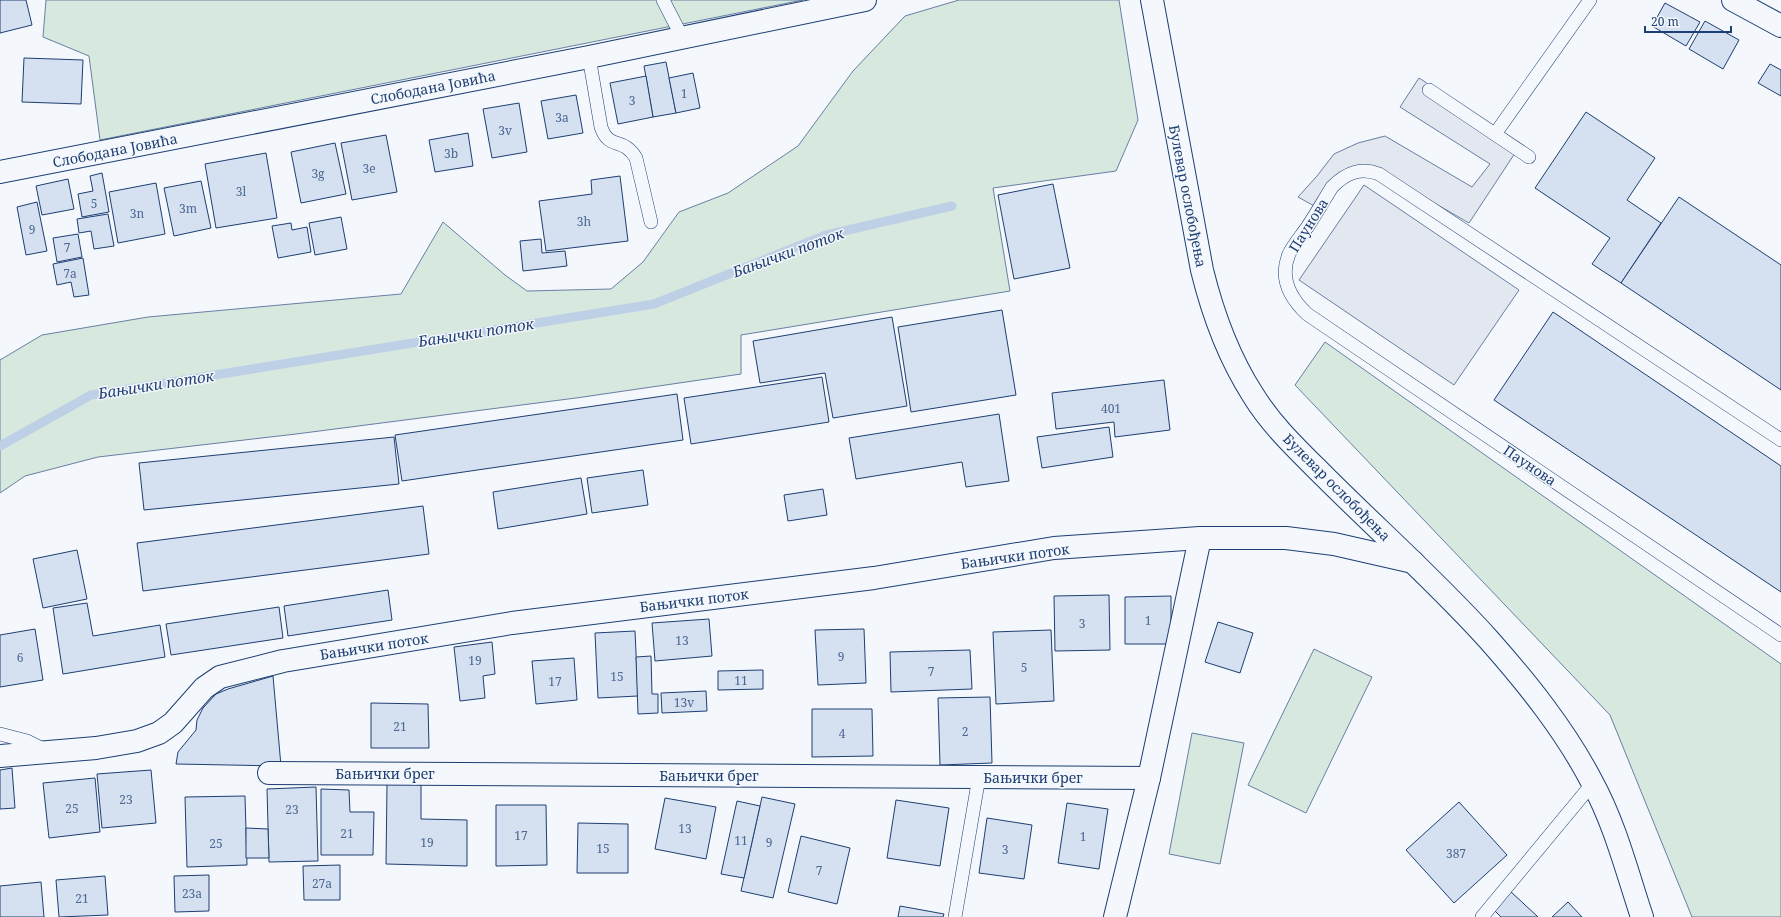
<svg xmlns="http://www.w3.org/2000/svg" width="1781" height="917" font-family="'Noto Serif',serif">
<style>
.green{fill:#d7e8df;stroke:#687fa3}
.parking{fill:#e3e8f0;stroke:#687fa3}
.lines{fill:none;stroke-linecap:round;stroke-linejoin:round}
.stream{stroke:#bed0e5;stroke-width:9}
.building{fill:#d5e0f0;stroke:#1d3f73}
.service-casing{stroke:#1d3f73;stroke-width:14}
.minor-casing{stroke:#1d3f73;stroke-width:24}
.tertiary-casing{stroke:#1d3f73;stroke-width:24}
.secondary-casing{stroke:#1d3f73;stroke-width:24}
.service{stroke:#f4f7fb;stroke-width:13}
.minor{stroke:#f4f7fb;stroke-width:22}
.tertiary{stroke:#f4f7fb;stroke-width:22}
.secondary{stroke:#f4f7fb;stroke-width:22}
.labels{text-anchor:middle;dominant-baseline:central;stroke-width:3;stroke-linejoin:round;paint-order:stroke}
.number-label{font-size:12px;fill:#4b6792}
.street-label{font-size:14px;fill:#1d3f73;stroke:#f4f7fb}
.water-label{font-size:15px;font-style:italic;fill:#1d3f73;stroke:#f4f7fb}
</style>
<rect width="100%" height="100%" fill="#f4f7fb"/>
<g class="green">
<polygon points="46,0 803,0 100,140 89,56 43,37"/>
<polygon points="959,0 1119,0 1138,120 1116,171 993,188 1010,291 741,335 741,374 576,398 296,434 98,457 25,476 0,493 0,360 42,335 148,317 401,294 443,222 505,275 527,291 611,289 643,262 679,212 728,193 798,146 853,71 905,16"/>
<polygon points="1325,342 1781,664 1781,917 1692,917 1610,715 1295,385"/>
<polygon points="1314,649 1372,677 1306,813 1248,785"/>
<polygon points="1192,733 1244,743 1220,864 1169,854"/>
</g>
<g class="parking">
<polygon points="1419,78 1521,144 1469,223 1372,167 1353,167 1316,207 1298,197 1317,176 1334,154 1358,143 1385,136 1472,187 1490,164 1400,107"/>
<polygon points="1364,185 1519,290 1454,385 1299,280"/>
</g>
<g class="lines">
<polyline class="stream" points="0,446 91,395 654,304 826,235 952,206"/>
</g>
<g class="building">
<polygon points="0,0 26,0 32,25 0,33"/>
<polygon points="1665,3 1700,22 1686,46 1652,26"/>
<polygon points="1705,21 1739,40 1723,69 1689,49"/>
<polygon points="24,58 83,60 81,104 22,102"/>
<polygon points="666,62 676,113 653,117 644,66"/>
<polygon points="1770,64 1781,70 1781,96 1758,83"/>
<polygon points="693,73 700,108 676,113 669,78"/>
<polygon points="646,76 653,117 618,124 610,83"/>
<polygon points="576,95 583,133 548,139 541,101"/>
<polygon points="519,103 527,152 492,158 483,109"/>
<polygon points="1586,112 1655,158 1627,200 1661,223 1621,283 1592,264 1610,238 1535,188"/>
<polygon points="468,133 473,166 435,172 429,140"/>
<polygon points="386,135 397,192 352,200 341,143"/>
<polygon points="335,143 346,194 301,203 291,152"/>
<polygon points="266,153 277,218 216,228 205,164"/>
<polygon points="102,173 109,212 82,217 78,194 93,191 90,176"/>
<polygon points="620,176 628,241 546,251 539,201 592,194 591,180"/>
<polygon points="68,179 74,209 42,215 36,186"/>
<polygon points="201,181 211,228 174,236 164,188"/>
<polygon points="156,183 165,234 118,243 109,192"/>
<polygon points="1053,184 1070,268 1014,279 998,195"/>
<polygon points="1679,197 1781,265 1781,390 1621,283"/>
<polygon points="37,202 47,251 26,255 17,207"/>
<polygon points="108,214 114,246 94,249 91,231 79,233 77,219"/>
<polygon points="341,217 347,249 315,255 309,223"/>
<polygon points="291,223 292,230 307,227 311,252 278,258 272,226"/>
<polygon points="78,234 82,257 57,262 53,238"/>
<polygon points="541,239 542,253 565,251 567,266 523,271 520,241"/>
<polygon points="83,258 89,295 74,297 71,282 57,285 53,264"/>
<polygon points="1002,310 1016,395 911,412 898,327"/>
<polygon points="1553,312 1781,466 1781,592 1494,400"/>
<polygon points="892,317 907,406 833,418 825,373 760,383 753,341"/>
<polygon points="822,377 829,422 691,444 684,398"/>
<polygon points="1164,380 1170,430 1115,437 1114,422 1056,429 1052,393"/>
<polygon points="677,394 683,440 402,481 395,435"/>
<polygon points="999,414 1009,481 966,487 962,462 856,479 849,438"/>
<polygon points="1109,427 1113,457 1042,468 1037,437"/>
<polygon points="394,437 399,484 144,510 139,463"/>
<polygon points="643,470 648,505 592,513 587,478"/>
<polygon points="581,478 587,514 498,529 493,492"/>
<polygon points="823,489 827,515 788,521 784,495"/>
<polygon points="423,506 429,554 143,591 137,543"/>
<polygon points="77,550 87,599 43,608 33,559"/>
<polygon points="388,590 392,620 288,636 284,606"/>
<polygon points="1109,595 1110,650 1055,651 1054,596"/>
<polygon points="1171,596 1171,644 1125,644 1125,597"/>
<polygon points="87,603 93,636 160,625 165,657 63,674 53,608"/>
<polygon points="279,607 283,638 171,655 166,624"/>
<polygon points="709,619 712,656 655,661 652,623"/>
<polygon points="1218,622 1253,633 1240,673 1205,662"/>
<polygon points="35,629 43,680 0,687 0,635"/>
<polygon points="864,629 866,683 818,685 815,630"/>
<polygon points="1051,630 1054,701 996,704 993,632"/>
<polygon points="635,631 638,696 598,698 595,633"/>
<polygon points="492,642 495,674 483,676 485,698 460,701 454,647"/>
<polygon points="970,650 972,689 891,692 890,652"/>
<polygon points="651,656 652,694 658,694 658,713 638,714 636,657"/>
<polygon points="574,658 577,700 536,704 532,661"/>
<polygon points="763,670 763,689 718,690 718,671"/>
<polygon points="273,676 281,766 176,764 178,752 196,730 197,720 203,708 216,694 228,689"/>
<polygon points="706,691 707,711 662,713 661,693"/>
<polygon points="990,697 992,763 940,765 938,698"/>
<polygon points="371,703 428,704 429,748 371,748"/>
<polygon points="812,709 872,709 873,756 812,757"/>
<polygon points="12,768 15,808 0,809 0,770"/>
<polygon points="151,770 156,823 102,828 97,774"/>
<polygon points="95,778 100,832 49,838 43,783"/>
<polygon points="387,784 421,784 421,819 467,820 467,866 386,864"/>
<polygon points="316,787 318,861 269,862 267,789"/>
<polygon points="321,789 349,790 350,812 374,812 373,855 321,855"/>
<polygon points="245,796 247,865 187,867 185,797"/>
<polygon points="762,797 795,804 773,898 741,891"/>
<polygon points="665,798 716,807 706,859 655,849"/>
<polygon points="896,800 949,808 940,866 887,858"/>
<polygon points="737,801 760,806 744,878 721,874"/>
<polygon points="1459,802 1507,855 1454,903 1406,850"/>
<polygon points="1067,803 1108,809 1099,869 1058,863"/>
<polygon points="496,805 546,805 547,865 496,866"/>
<polygon points="987,818 1032,825 1024,879 979,873"/>
<polygon points="578,823 628,824 628,873 577,873"/>
<polygon points="246,828 268,829 269,858 246,858"/>
<polygon points="801,836 850,848 837,904 788,892"/>
<polygon points="340,865 340,900 304,900 303,866"/>
<polygon points="209,875 209,911 175,912 174,876"/>
<polygon points="105,876 108,915 59,917 56,880"/>
<polygon points="41,882 44,917 0,917 0,886"/>
<polygon points="1509,890 1538,917 1501,917 1492,908"/>
<polygon points="1568,902 1582,917 1552,917"/>
<polygon points="900,906 944,914 943,917 898,917"/>
</g>
<g class="lines">
<g class="service-casing">
<g id="service">
<polyline points="663,0 682,37"/>
<path d="M589,57L601,127C609,151 623,136 636,158L651,222"/>
<polyline points="1429,90 1529,157"/>
<polyline points="1495,134 1590,0"/>
<path d="M1781,440L1379,174C1360,167 1346,173 1332,187C1324,200 1316,214 1308,226C1302,235 1293,245 1289,254C1279,278 1290,298 1307,314L1781,635"/>
<polyline points="0,734 27,741 45,750"/>
<polyline points="955,917 979,777"/>
<polyline points="1482,917 1593,783"/>
</g>
</g>
<g class="minor-casing">
<g id="minor">
<polyline points="0,172 589,57 865,0"/>
<polyline points="0,756 96,748 137,741 159,733 173,723 204,688 220,677 283,661 512,623 874,578 1054,548 1200,538 1286,538 1334,544 1413,562"/>
<polyline points="269,773 1149,778"/>
<polyline points="1115,917 1149,778 1200,538"/>
</g>
</g>
<g class="tertiary-casing">
<polyline id="tertiary" points="1733,0 1781,26"/>
</g>
<g class="secondary-casing">
<path id="secondary" d="M1152,0L1202,270C1213,315 1228,356 1253,395C1272,426 1299,451 1324,476C1379,531 1437,582 1489,640C1527,683 1565,730 1592,782C1615,824 1627,872 1642,917"/>
</g>
<use href="#service" class="service"/>
<use href="#minor" class="minor"/>
<use href="#tertiary" class="tertiary"/>
<use href="#secondary" class="secondary"/>
</g>
<g class="labels">
<g class="number-label">
<text x="684" y="93">1</text>
<text x="632" y="100">3</text>
<text x="562" y="117">3a</text>
<text x="505" y="130">3v</text>
<text x="451" y="153">3b</text>
<text x="369" y="168">3e</text>
<text x="318" y="173">3g</text>
<text x="241" y="191">3l</text>
<text x="94" y="203">5</text>
<text x="188" y="208">3m</text>
<text x="137" y="213">3n</text>
<text x="584" y="221">3h</text>
<text x="32" y="229">9</text>
<text x="67" y="247">7</text>
<text x="70" y="273">7a</text>
<text x="1111" y="408">401</text>
<text x="1148" y="620">1</text>
<text x="1082" y="623">3</text>
<text x="682" y="640">13</text>
<text x="841" y="656">9</text>
<text x="20" y="657">6</text>
<text x="475" y="660">19</text>
<text x="1024" y="667">5</text>
<text x="931" y="671">7</text>
<text x="617" y="676">15</text>
<text x="741" y="680">11</text>
<text x="555" y="681">17</text>
<text x="684" y="702">13v</text>
<text x="400" y="726">21</text>
<text x="965" y="731">2</text>
<text x="842" y="733">4</text>
<text x="126" y="799">23</text>
<text x="72" y="808">25</text>
<text x="292" y="809">23</text>
<text x="685" y="828">13</text>
<text x="347" y="833">21</text>
<text x="521" y="835">17</text>
<text x="1083" y="836">1</text>
<text x="741" y="840">11</text>
<text x="427" y="842">19</text>
<text x="769" y="842">9</text>
<text x="216" y="843">25</text>
<text x="603" y="848">15</text>
<text x="1005" y="849">3</text>
<text x="1456" y="853">387</text>
<text x="819" y="870">7</text>
<text x="322" y="883">27a</text>
<text x="192" y="893">23a</text>
<text x="82" y="898">21</text>
</g>
<g class="street-label">
<text transform="translate(433 87) rotate(-11)">Слободана Јовића</text>
<text transform="translate(115 150) rotate(-11)">Слободана Јовића</text>
<text transform="translate(1188 196) rotate(79)">Булевар ослобођења</text>
<text transform="translate(1308 225) rotate(-58)">Паунова</text>
<text transform="translate(1530 465) rotate(34)">Паунова</text>
<text transform="translate(1337 487) rotate(45)">Булевар ослобођења</text>
<text transform="translate(1015 556) rotate(-8)">Бањички поток</text>
<text transform="translate(694 600) rotate(-7)">Бањички поток</text>
<text transform="translate(374 646) rotate(-9)">Бањички поток</text>
<text x="385" y="773">Бањички брег</text>
<text x="709" y="775">Бањички брег</text>
<text x="1033" y="777">Бањички брег</text>
</g>
<g class="water-label">
<text transform="translate(788 252) rotate(-20)">Бањички поток</text>
<text transform="translate(476 332) rotate(-9)">Бањички поток</text>
<text transform="translate(156 384) rotate(-9)">Бањички поток</text>
</g>
</g>
<path d="M1645 26v6h86v-6" fill="none" stroke="#1d3f73" stroke-width="2"/>
<text x="1651" y="26" font-size="12" fill="#1d3f73" stroke="#f4f7fb" stroke-width="3" paint-order="stroke">20 m</text>
</svg>
